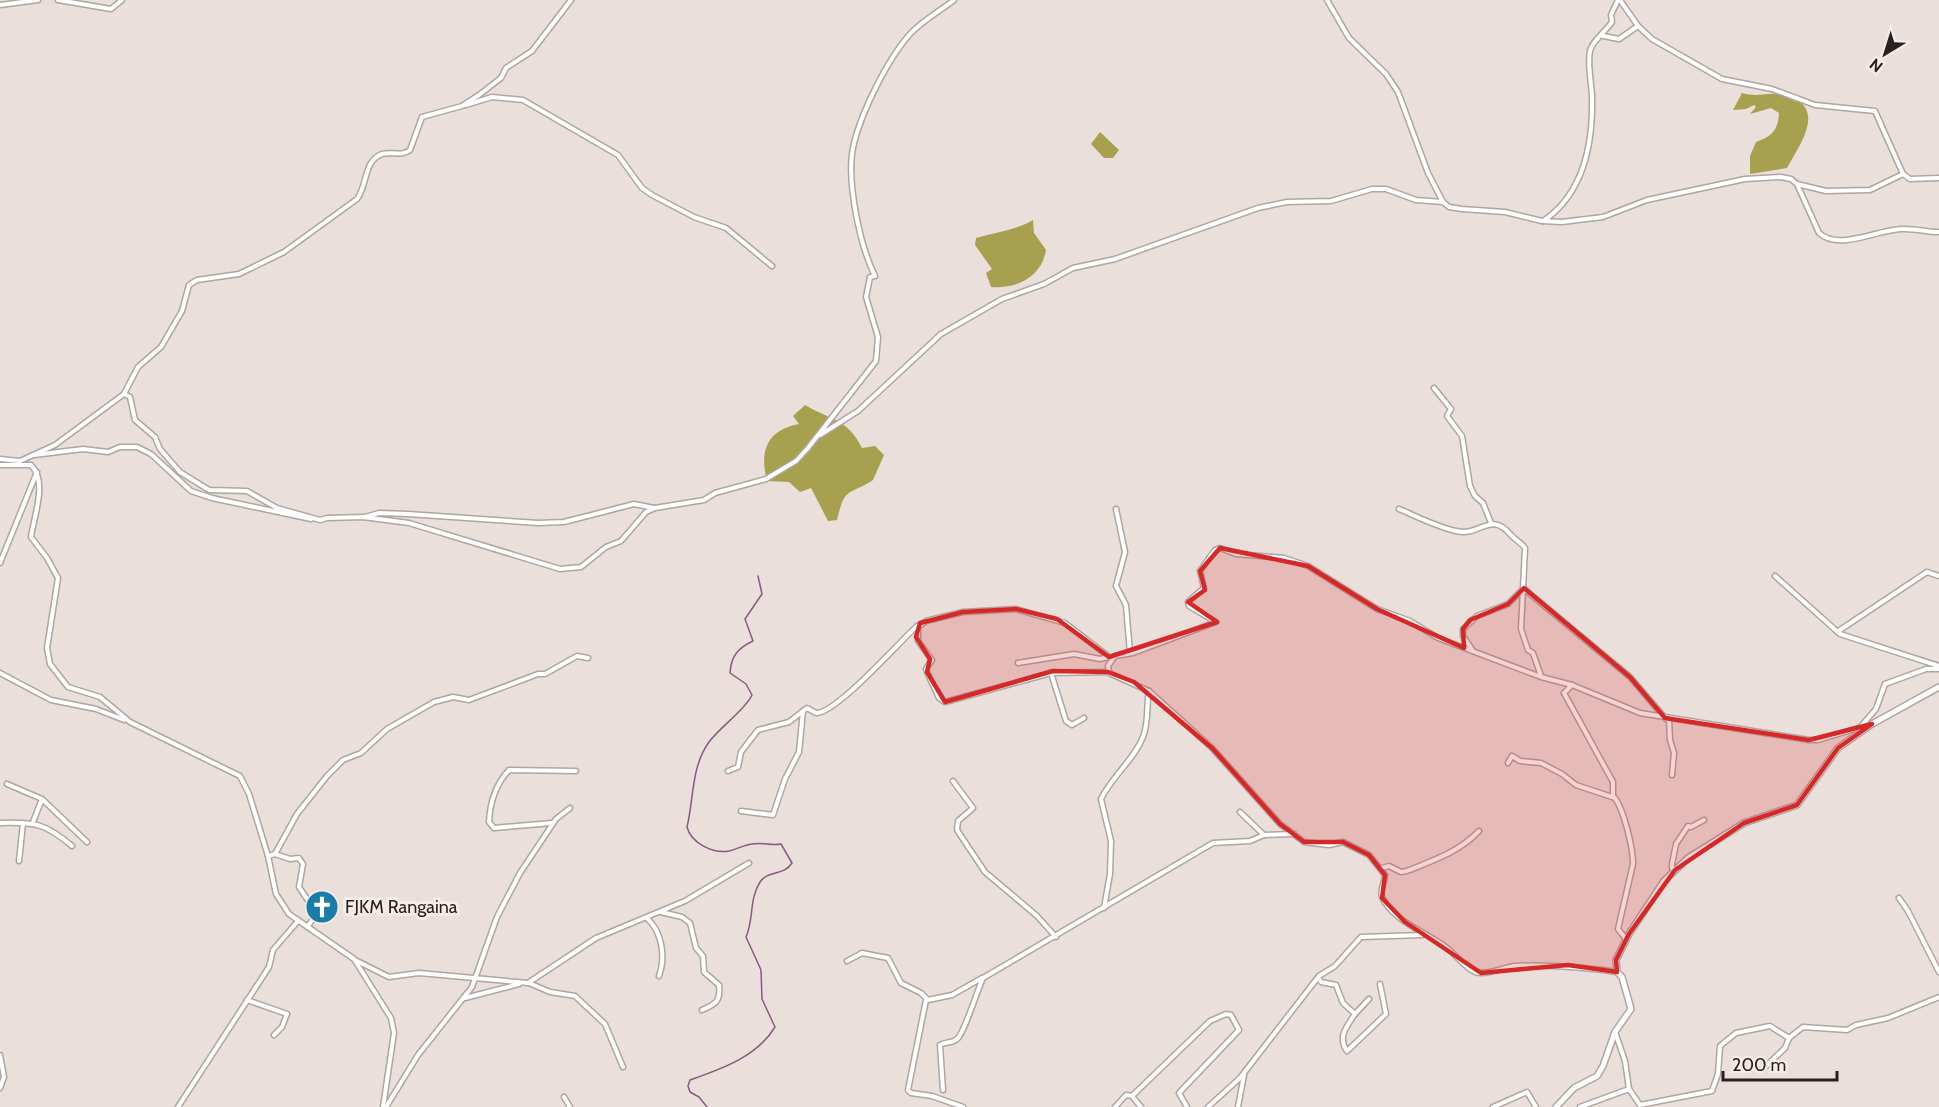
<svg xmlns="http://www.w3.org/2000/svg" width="1939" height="1107" font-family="Cabin,sans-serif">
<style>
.forest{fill:#a7a04e}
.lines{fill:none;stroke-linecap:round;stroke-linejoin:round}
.stream{stroke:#885b7f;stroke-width:1.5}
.street-casing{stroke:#afa5a1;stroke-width:7}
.secondary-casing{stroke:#afa5a1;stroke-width:8}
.street{stroke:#fff;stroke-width:4}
.secondary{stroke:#fff;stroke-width:5}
.marked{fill:#d62828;fill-opacity:0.2;stroke:#d62828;stroke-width:4.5;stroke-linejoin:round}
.labels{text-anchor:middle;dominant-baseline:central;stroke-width:6;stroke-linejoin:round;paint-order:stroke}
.poi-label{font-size:18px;fill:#272221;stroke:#f7ece8;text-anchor:start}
</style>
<rect width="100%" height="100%" fill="#eadfdb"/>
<g class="forest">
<path d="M1742,93C1760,98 1769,91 1784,95C1829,106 1800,144 1787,168L1750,174V156L1756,142C1772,136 1778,131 1779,113L1771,108L1750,114L1756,107L1754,105L1746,109L1733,110Z"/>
<polygon points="1100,132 1119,150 1113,158 1104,158 1091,144"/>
<path d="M1033,220L1034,233L1046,250C1042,277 1016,289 991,287L986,273L992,269L975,245L976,238C995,232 1017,230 1033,220Z"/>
<path d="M805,405C832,421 847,418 862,448L875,446L884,455L873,480C848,496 845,486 837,520L828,521L811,488L800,492L789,482L767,481C759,451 767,430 799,424L793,416Z"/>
</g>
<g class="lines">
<path class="stream" d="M707,1107L699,1097L690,1092L688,1086L690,1080C721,1069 757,1057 775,1027L762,999L761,970L746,937C754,919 749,899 760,882C768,870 784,876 792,863L781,844C771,846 762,842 752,844C744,845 737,849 729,851C713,854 691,843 687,827C694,798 691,767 709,742C720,727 746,709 752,695L746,684L730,673C731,656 738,648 753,641L745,619L762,594L758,576"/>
<g class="street-casing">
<g id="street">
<polyline points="58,0 111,9 122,0"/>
<polyline points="1327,0 1349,38 1386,74 1398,92 1428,173 1443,202"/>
<polyline points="1620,0 1638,26 1652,39 1722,79 1772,89 1815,105 1875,111 1903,174"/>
<polyline points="0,5 38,0"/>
<polyline points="1603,36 1619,39 1638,26"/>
<polyline points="466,105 492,97 523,100 618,155 642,188 652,195 694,217 726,228 772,266"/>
<polyline points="1797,184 1826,191 1870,190 1903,174 1910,179 1939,178"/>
<path d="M1543,221C1583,194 1593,144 1592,98C1592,84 1587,65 1590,51C1592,41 1606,31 1612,22L1611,15L1618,0"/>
<polyline points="1434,388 1451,409 1447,416 1462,436 1470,486 1475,496 1483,503 1491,523"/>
<path d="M124,394L130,397L135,420L155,437L160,449L180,472L209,490L247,491L277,508L320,520L327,518L363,517L409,523L560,569L581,567L606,547L621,541L646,512L655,508L704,500L715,493L766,479L796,461L808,448L876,361L878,337L866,297L870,277L875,276C860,246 848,187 852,154C857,119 887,60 910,34C922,21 940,11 954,0"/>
<path d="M820,435L858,411L941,334L1002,299L1044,284L1073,268L1115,259L1258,208L1287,202L1331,201L1372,189H1386L1416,200L1443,202L1449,207L1462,209L1505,212L1542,221L1562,222L1603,217L1647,200L1745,179L1781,177L1791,179L1797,184L1819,233C1839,251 1877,230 1901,229C1914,228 1926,232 1939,232"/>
<polyline points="34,455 83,449 108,452 120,447 137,447 151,454 191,491 212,498 311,519"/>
<path d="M0,459L20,461L55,445L124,394L138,367L161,347L182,311L189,285L197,280L239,274L284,252L357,199C368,185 363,161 382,154C392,151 401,157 410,150L422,117L462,106L479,95L501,78L506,68L532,51L571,0"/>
<path d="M0,465H31C48,482 34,515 31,537L47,558L58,578L47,648L50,664L68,687L100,697L130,722L240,776L249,794L268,856L276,894L289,914L354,959L391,1018L394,1033L383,1107"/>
<polyline points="1116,509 1125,552 1116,586 1126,605 1130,653"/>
<path d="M1399,509C1418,517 1437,527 1456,531C1481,537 1490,510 1511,535C1515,540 1521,542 1525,548L1521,629L1528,650L1533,653L1541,676"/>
<polyline points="365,517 379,513 408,514 538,523 564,522 634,504 654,508"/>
<polyline points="0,563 37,472"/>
<polyline points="1775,576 1840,634 1939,666"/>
<polyline points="1524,589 1630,677 1666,719"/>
<polyline points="1837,632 1927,572 1939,576"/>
<polyline points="1473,651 1463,636 1463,629 1477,616 1508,604 1524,588"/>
<polyline points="1018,663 1074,654 1100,659 1109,657"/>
<polyline points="0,673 51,700 96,709 124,720"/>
<polyline points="1051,673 945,702 939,698 927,672 926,669 932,660 918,641 918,627 926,621 963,612 1016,609 1065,623 1108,656"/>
<polyline points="1572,685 1564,693 1613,782 1613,795"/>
<polyline points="1084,718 1072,725 1066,721 1051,673 1109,672"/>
<polyline points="1669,719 1670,740 1674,753 1672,775"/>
<polyline points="1862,725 1876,709 1885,684 1926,669 1939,669"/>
<path d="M1508,763L1512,756L1520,761L1541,763L1562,774L1576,785L1615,798C1624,811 1633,847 1633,864L1618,929L1626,939"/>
<path d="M728,771L738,767L741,752L758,730L789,722L807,708L816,713C836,714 900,641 917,626"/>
<polyline points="953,781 973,808 958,821 957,830 985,872 1037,916 1056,937"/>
<polyline points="7,784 42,799"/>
<polyline points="741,811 773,815 785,779 799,752 803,711"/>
<polyline points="1240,812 1264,835"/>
<polyline points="33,822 42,799 87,842"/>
<path d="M0,823C35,822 45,823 72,846"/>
<path d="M552,823L494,828L489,822C490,802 495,785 509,770L576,771"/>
<polyline points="275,854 290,859 299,858 303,864 299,887 317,914 307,927"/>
<polyline points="268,856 275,854 297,814 327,776 343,760 361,753 387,729 434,702 453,697 469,700 538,674 545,674 577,656 588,658"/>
<polyline points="19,861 23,823"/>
<path d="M1382,868L1389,866L1401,872L1407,871C1434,860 1459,852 1479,831"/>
<polyline points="1675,870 1672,868 1672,864 1676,844 1688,826 1691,827 1704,820"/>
<polyline points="1899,898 1908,911 1939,972"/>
<path d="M1104,908L1110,874L1111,841L1101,799C1112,776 1134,760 1143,737C1149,722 1146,707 1149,691"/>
<path d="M661,912L682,917L690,923L696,948L703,956L704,972L719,985C721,1001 716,1004 702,1010"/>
<path d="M647,918C662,932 666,957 659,976"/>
<polyline points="357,961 389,977 419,973 528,983 596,938 685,901 749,863"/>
<polyline points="847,961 862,953 888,958 901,983 921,993 928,1000 952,995 982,978"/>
<path d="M1617,972C1583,967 1550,964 1516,966C1503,967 1487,976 1475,972C1465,968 1455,954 1447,948C1430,934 1392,921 1382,897C1379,891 1385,882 1385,875L1369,855L1343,842L1329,845L1304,842L1280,824L1212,748L1149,691L1109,673L1108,666L1115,656L1133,653L1216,622L1189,606L1188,602L1204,588L1200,571L1215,550L1220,548L1236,554L1284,558L1308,566L1377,609L1410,621L1438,638L1541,677L1572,685L1640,713L1809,740H1818L1871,724"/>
<polyline points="1318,978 1321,982 1336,985 1343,1003 1355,1014 1369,999"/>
<polyline points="529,983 550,992 575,996 605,1024 623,1067"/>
<polyline points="465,998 519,984"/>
<polyline points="247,1000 287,1014 282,1027 274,1035"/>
<polyline points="926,1000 908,1090 911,1093 932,1096 963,1107"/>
<path d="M1355,1014C1347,1026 1337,1037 1347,1051L1386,1014L1380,984"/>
<polyline points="1615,1032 1625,1061 1629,1089"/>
<polyline points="0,1055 4,1077 0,1088"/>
<polyline points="1766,1066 1785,1048 1789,1038"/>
<path d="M943,1090L940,1045C945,1042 953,1043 957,1039C964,1034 977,991 983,978L1213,843L1250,841L1264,835L1294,834"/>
<polyline points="1132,1096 1141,1107"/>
<polyline points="564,1097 570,1107"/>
<polyline points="178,1107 269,967 273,950 298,921"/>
<polyline points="386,1107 418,1055 472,987 497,917 520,873 556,819 570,808"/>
<polyline points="1115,1107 1126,1095 1132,1096 1210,1021 1226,1014 1231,1015 1239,1030 1179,1093 1187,1107"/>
<polyline points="1208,1107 1240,1078 1319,976 1335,966 1361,937 1422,935"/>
<polyline points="1238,1107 1244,1075"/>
<polyline points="1493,1107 1527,1092 1536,1107"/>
<polyline points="1580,1107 1629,1089 1640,1105 1712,1091 1718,1074 1720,1046 1736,1033 1770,1026 1789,1038 1803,1027 1847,1030 1856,1025 1888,1018 1939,997"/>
</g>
</g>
<g class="secondary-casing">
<polyline id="secondary" points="1556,1107 1574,1088 1597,1076 1603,1066 1615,1032 1631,1009 1622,977 1617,972 1616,960 1629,934 1664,881 1688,858 1744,823 1797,805 1838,748 1872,724 1939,687"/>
</g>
<use href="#street" class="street"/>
<use href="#secondary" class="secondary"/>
</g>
<path class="marked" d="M1220,548L1308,566L1377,609L1464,648L1463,629L1470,620L1508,604L1524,588L1630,677L1665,718L1809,740L1872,724L1838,748L1797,805L1744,823L1675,870L1629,934L1616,960L1617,972L1568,965L1481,973L1405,922L1382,898L1385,875L1369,855L1343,842H1304L1280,824L1212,748L1134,682L1108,672L1053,671L945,702L927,672L930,659L916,637L920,623L963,612L1016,609L1057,619L1109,657L1217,622L1188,602L1205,590L1200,571Z"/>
<defs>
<g id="church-disc" transform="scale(1.725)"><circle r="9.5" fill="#1a7ca8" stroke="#f7ece8"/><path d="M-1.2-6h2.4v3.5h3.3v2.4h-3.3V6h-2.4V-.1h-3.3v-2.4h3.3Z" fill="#fff"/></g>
</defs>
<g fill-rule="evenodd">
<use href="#church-disc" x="322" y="907"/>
</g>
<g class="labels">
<g class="poi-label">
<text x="345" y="907">FJKM Rangaina</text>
</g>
</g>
<g transform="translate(1885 54) rotate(218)" stroke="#f7ece8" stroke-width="4.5" paint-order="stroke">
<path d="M0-4.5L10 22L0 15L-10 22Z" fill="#272221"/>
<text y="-9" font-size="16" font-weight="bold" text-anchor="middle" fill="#272221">N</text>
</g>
<path d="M1723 1071v9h114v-9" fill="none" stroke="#272221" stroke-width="3"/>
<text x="1732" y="1071" font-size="18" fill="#272221" stroke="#f7ece8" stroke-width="4.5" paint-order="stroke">200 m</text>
</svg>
